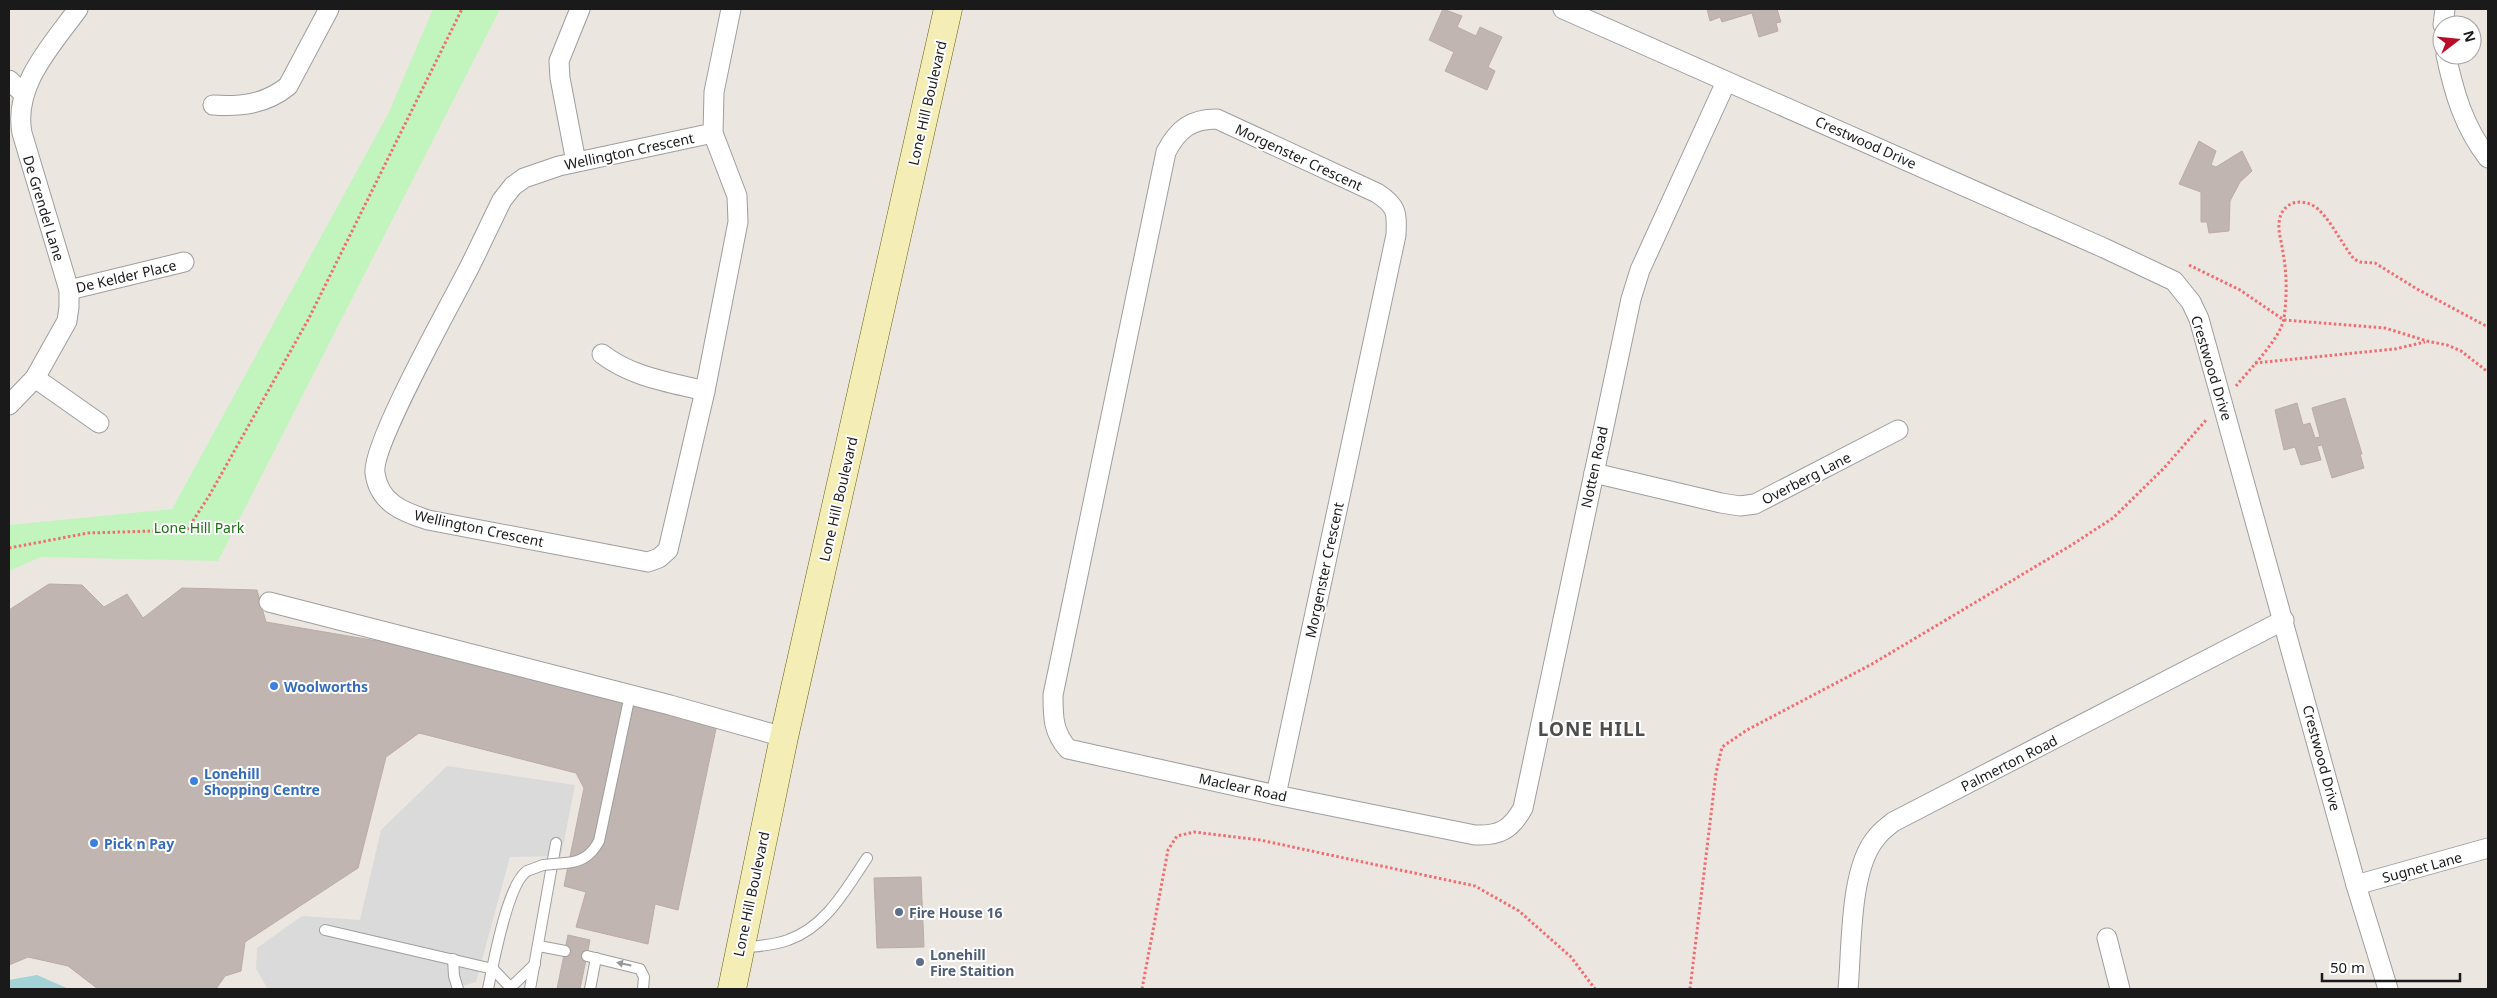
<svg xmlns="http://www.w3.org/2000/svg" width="2497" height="998" font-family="'Noto Sans',sans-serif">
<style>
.park{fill:#c2f5be}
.parking{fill:#dadada}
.water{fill:#a3d3d7}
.building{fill:#c0b5b0;stroke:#bcaba4}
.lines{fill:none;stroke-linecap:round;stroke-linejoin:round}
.lane-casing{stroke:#9e9e9e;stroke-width:12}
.street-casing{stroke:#9e9e9e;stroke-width:21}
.secondary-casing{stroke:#68640b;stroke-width:29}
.path{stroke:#f06d73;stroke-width:3;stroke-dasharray:2.5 2.5;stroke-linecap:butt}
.lane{stroke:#fff;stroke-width:10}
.street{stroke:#fff;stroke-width:19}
.secondary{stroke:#f4eeb6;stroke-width:28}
.lane-bridge-casing{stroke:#9e9e9e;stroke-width:12;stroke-linecap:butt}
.lane-bridge{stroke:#fff;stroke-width:10}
.oneway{fill:#989898}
.shop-dot{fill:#3f7fe0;stroke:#fff;stroke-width:2}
.service-dot{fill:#5c6f8a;stroke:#fff;stroke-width:2}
.labels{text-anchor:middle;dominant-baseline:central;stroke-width:4;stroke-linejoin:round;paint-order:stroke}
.street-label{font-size:14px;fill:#1a1a1a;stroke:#fff}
.park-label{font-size:14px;fill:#187011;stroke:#fff}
.shop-label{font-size:14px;font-weight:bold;fill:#366cbe;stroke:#fff;text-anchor:start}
.service-label{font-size:14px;font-weight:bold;fill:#4e5e75;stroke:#fff;text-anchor:start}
.district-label{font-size:19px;font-weight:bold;letter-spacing:1px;fill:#4d4d4d;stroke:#fff}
</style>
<rect width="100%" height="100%" fill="#ece6e0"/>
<polygon class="park" points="433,9 500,9 218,561 41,557 9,571 9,525 172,509 388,114"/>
<polygon class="parking" points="447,766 575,785 561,856 510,857 476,982 452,989 268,989 256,969 257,948 302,916 360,920 381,830"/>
<polygon class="water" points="37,975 69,989 9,989 9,980"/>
<g class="building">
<polygon points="1443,9 1462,16 1457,27 1476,36 1480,27 1502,37 1488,67 1495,71 1487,90 1445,71 1454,52 1429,40"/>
<polygon points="1707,9 1777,9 1781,22 1776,23 1778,31 1759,37 1752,13 1722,22 1720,17 1710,21"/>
<polygon points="2199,141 2216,151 2211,165 2216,167 2242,151 2252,171 2240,182 2230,201 2229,231 2209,233 2207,222 2201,222 2201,192 2179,184"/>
<polygon points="2345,398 2362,454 2360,454 2364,468 2332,478 2322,445 2317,446 2321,460 2301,465 2295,447 2284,450 2275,410 2297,403 2303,425 2310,423 2315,438 2320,437 2312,408"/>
<polygon points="49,584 82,585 104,607 127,594 143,618 182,588 257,590 266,622 389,643 717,724 678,910 655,904 648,944 576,927 586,892 564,886 584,788 576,773 419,733 386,757 358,868 245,942 241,971 225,976 216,989 98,989 68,966 28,957 9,965 9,610"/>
<polygon points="921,877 924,947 877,948 874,878"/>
<polygon points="568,935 590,940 580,989 557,989"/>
</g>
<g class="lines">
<g class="lane-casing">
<g id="lane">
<path d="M565,863C581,862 591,856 599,841L630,695"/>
<polyline points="325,930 493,969 512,989"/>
<polyline points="539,946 565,951"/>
<path d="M743,948C757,946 775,945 788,940C826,927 846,889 867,858"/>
<polyline points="587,956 640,969 644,977 643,989"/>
<polyline points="453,959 454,976 458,989"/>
<path d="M488,989C493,964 508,883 527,871"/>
<polyline points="509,989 535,964"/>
<polyline points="530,989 556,843"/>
<polyline points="590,989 596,958"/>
</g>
</g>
<g class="street-casing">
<g id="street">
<polyline points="1563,9 2104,248 2174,281 2191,302 2199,319 2356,885 2388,989"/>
<polyline points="2443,25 2445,9"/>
<path d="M2446,55C2454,93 2464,127 2488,158"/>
<polyline points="9,80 24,94"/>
<path d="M213,105C241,107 266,104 288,86L329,9"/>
<path d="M713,133L559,166L524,178L513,186L502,200C491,222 481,244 470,266C453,300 371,445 375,473C379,503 403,512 428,520L648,562L659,558L668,550L705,391L738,222L737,196L713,133L714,92L731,9"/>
<polyline points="576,162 560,78 559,61 580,9"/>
<polyline points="69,290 184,262"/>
<path d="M602,354C632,377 668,382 705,391"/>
<polyline points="35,378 99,423"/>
<path d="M9,405L35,378L67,321L69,307V290L22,133C13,85 52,45 78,9"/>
<polyline points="1594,473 1721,503 1740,506 1755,504 1898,430"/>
<polyline points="269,602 670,705 784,737"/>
<path d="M1276,795L1396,235C1397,212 1397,206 1377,193L1217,119C1191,119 1178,129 1166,152L1053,695C1053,717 1053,732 1068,749L1276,795L1475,835C1499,836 1511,830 1523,808L1631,299L1640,270L1726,82"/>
<polyline points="2356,885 2488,848"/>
<polyline points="2107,938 2120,989"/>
<path d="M1848,989C1852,948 1849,870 1876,838C1880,832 1887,827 1893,822L2284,620"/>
</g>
</g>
<g class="secondary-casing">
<polyline id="secondary" points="732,989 784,737 948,9"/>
</g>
<g class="path">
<polyline points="2189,265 2240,290 2284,320 2385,328 2427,341 2447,345 2461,351 2488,372"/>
<polyline points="2255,363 2395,349 2425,342"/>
<path d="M2236,386C2249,370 2281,338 2284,318C2287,297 2287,273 2283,253C2282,243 2278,232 2279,223C2281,199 2307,196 2321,212C2334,226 2342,244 2354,259L2360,262L2375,263L2417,289L2488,327"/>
<polyline points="9,548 88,533 187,530 209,496 308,320 462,9"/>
<polyline points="1142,989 1168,850 1177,836 1194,832 1260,840 1475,886 1519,911 1571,957 1595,989"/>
<polyline points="1690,989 1716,773 1722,747 1747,730 1872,664 2070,546 2113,518 2164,468 2207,419"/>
</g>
<use href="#lane" class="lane"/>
<use href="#street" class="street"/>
<use href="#secondary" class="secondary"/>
<g class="lane-bridge-casing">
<polyline id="lane-bridge" points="527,871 543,865 565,863"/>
</g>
<use href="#lane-bridge" class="lane-bridge"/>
</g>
<defs><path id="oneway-solid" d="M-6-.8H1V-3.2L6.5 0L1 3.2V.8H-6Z" transform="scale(1.25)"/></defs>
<use class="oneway" href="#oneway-solid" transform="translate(624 964) rotate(-168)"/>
<g class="shop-dot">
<circle cx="274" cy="686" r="5"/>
<circle cx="194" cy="781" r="5"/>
<circle cx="94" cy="843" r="5"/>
</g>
<g class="service-dot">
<circle cx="899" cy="912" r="5"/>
<circle cx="920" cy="962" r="5"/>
</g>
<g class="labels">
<g class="street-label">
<text transform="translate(927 103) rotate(-77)">Lone Hill Boulevard</text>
<text transform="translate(1866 142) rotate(24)">Crestwood Drive</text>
<text transform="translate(629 151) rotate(-12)">Wellington Crescent</text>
<text transform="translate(1299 157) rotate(25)">Morgenster Crescent</text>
<text transform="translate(44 208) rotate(73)">De Grendel Lane</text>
<text transform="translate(126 276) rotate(-13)">De Kelder Place</text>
<text transform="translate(2212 368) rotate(73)">Crestwood Drive</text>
<text transform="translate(1594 467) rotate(-78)">Notten Road</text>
<text transform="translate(1806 478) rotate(-27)">Overberg Lane</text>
<text transform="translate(838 499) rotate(-77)">Lone Hill Boulevard</text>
<text transform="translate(479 528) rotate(12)">Wellington Crescent</text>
<text transform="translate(1324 570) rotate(-78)">Morgenster Crescent</text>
<text transform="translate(2322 758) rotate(75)">Crestwood Drive</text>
<text transform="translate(2009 763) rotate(-27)">Palmerton Road</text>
<text transform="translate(1243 787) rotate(12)">Maclear Road</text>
<text transform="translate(2422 867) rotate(-15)">Sugnet Lane</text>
<text transform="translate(751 894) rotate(-78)">Lone Hill Boulevard</text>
</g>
<g class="park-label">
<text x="199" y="527">Lone Hill Park</text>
</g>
<g class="shop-label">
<text x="284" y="686">Woolworths</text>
<text x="204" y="773">Lonehill<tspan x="204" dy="16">Shopping Centre</tspan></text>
<text x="104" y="843">Pick n Pay</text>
</g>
<g class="service-label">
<text x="909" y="912">Fire House 16</text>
<text x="930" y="954">Lonehill<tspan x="930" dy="16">Fire Staition</tspan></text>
</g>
<g class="district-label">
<text x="1592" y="729">LONE HILL</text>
</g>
</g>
<rect width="2497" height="998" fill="none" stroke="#1a1a1a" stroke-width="20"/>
<g transform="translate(2457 40) rotate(74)"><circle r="24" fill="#ffffff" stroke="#a3a3a3"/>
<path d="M0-4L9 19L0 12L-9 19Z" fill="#b90c26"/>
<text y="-8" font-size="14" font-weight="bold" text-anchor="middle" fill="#1a1a1a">N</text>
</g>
<path d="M2322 973v8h138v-8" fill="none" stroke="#1a1a1a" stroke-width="2.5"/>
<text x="2330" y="973" font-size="15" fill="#1a1a1a" stroke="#ffffff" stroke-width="4" paint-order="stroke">50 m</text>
</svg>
